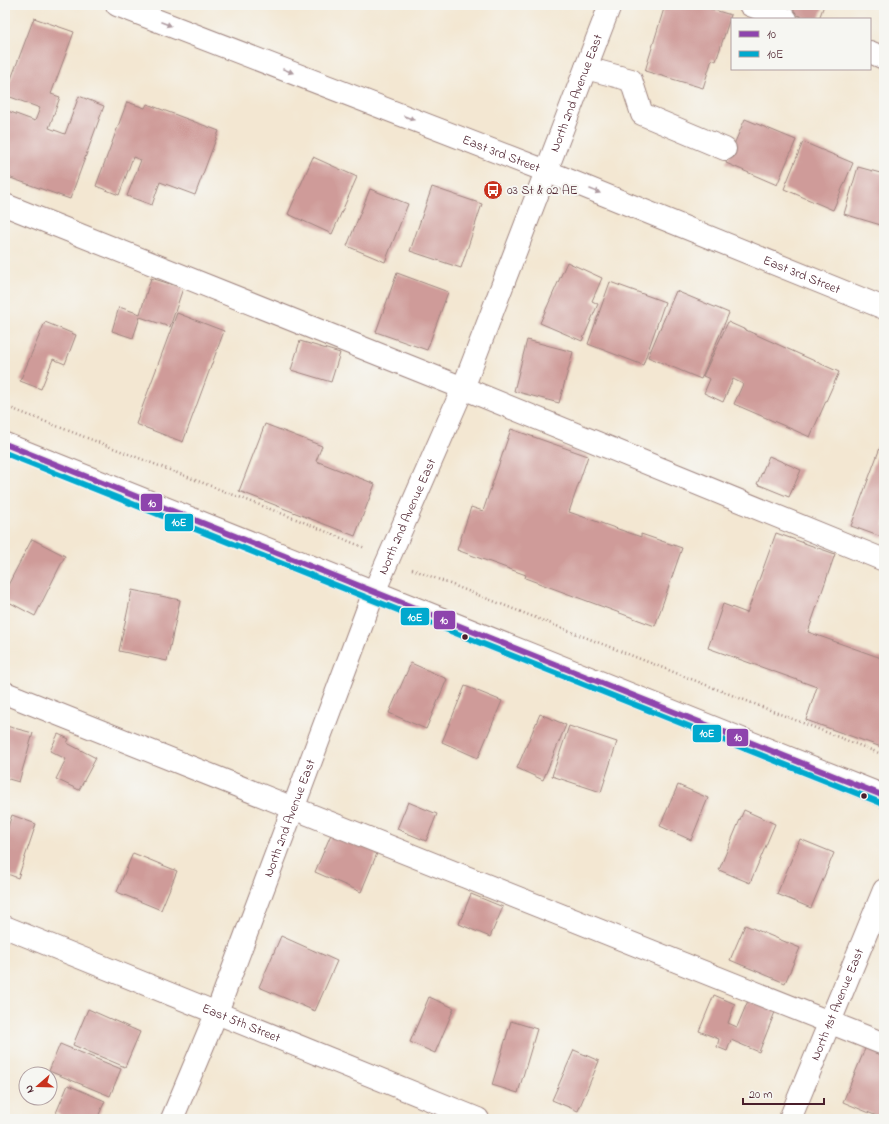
<svg xmlns="http://www.w3.org/2000/svg" width="889" height="1124" font-family="'Indie Flower',sans-serif">
<style>
.building{fill:#cf9b99}
.lines{fill:none;stroke-linecap:round;stroke-linejoin:round}
.minor-casing{stroke:#9e837e;stroke-width:24}
.path{stroke:#9e837e;stroke-width:2.5;stroke-dasharray:1 3;stroke-linecap:butt}
.minor{stroke:#fff;stroke-width:22}
.bus-1-casing{stroke:#f6f6f2;stroke-width:9}
.bus-2-casing{stroke:#f6f6f2;stroke-width:9}
.bus-1{stroke:#8e44ad;stroke-width:6}
.bus-2{stroke:#00a9ce;stroke-width:6}
.oneway{fill:#ae9aa0}
.bus-dot{fill:#4a1f2b;stroke:#f6f6f2;stroke-width:1.5}
.labels{text-anchor:middle;dominant-baseline:central;stroke-width:4;stroke-linejoin:round;paint-order:stroke}
.street-label{font-size:13px;fill:#4a1f2b;stroke:#f6f6f2}
.poi-label{font-size:13px;fill:#4a1f2b;stroke:#f6f6f2;text-anchor:start}
.line-badge{stroke:#f6f6f2;stroke-width:1.5}
.badge-label{font-size:11px;text-anchor:middle;font-weight:bold;fill:#fff}
</style>
<rect width="100%" height="100%" fill="#f6f6f2"/>
<filter id="ink" filterUnits="userSpaceOnUse"><feTurbulence type="fractalNoise" baseFrequency=".025" numOctaves="2"/><feDisplacementMap in="SourceGraphic" scale="8" xChannelSelector="R" yChannelSelector="G"/><feConvolveMatrix kernelMatrix="1 2 1 2 8 2 1 2 1" color-interpolation-filters="sRGB"/></filter>
<filter id="wash" filterUnits="userSpaceOnUse"><feTurbulence type="fractalNoise" baseFrequency=".012" numOctaves="4" result="noise"/><feDisplacementMap in="SourceGraphic" scale="16" xChannelSelector="R" yChannelSelector="G"/><feGaussianBlur stdDeviation="0.9" result="paint"/><feColorMatrix in="noise" values="0 0 0 0 0 0 0 0 0 0 0 0 0 0 0 0 0 1.4 0 .05"/><feComposite in="paint" operator="in"/></filter>
<g filter="url(#wash)">
<rect width="100%" height="100%" fill="#f3e7d2"/>
<g id="blocks">
<g class="building">
<polygon points="665,5 698,5 731,15 716,61 712,59 703,88 645,71"/>
<polygon points="772,5 824,5 819,19 807,19"/>
<polygon points="34,18 74,32 51,94 60,97 49,128 65,134 79,96 104,106 70,199 5,176 5,110 35,121 40,108 5,95"/>
<polygon points="127,102 145,108 147,104 219,131 195,195 160,182 152,205 127,196 141,160 133,157 119,195 96,186"/>
<polygon points="745,119 796,140 777,185 726,163"/>
<polygon points="803,142 853,163 833,210 784,189"/>
<polygon points="313,157 357,177 332,234 288,214"/>
<polygon points="858,167 884,174 884,226 844,214"/>
<polygon points="432,187 482,204 461,268 410,251"/>
<polygon points="370,189 408,204 385,262 347,246"/>
<polygon points="567,262 602,278 592,301 598,304 582,341 540,323"/>
<polygon points="397,273 448,292 427,350 376,332"/>
<polygon points="151,278 183,288 170,327 140,317 133,338 112,331 119,307 140,314"/>
<polygon points="610,282 665,302 643,365 588,344"/>
<polygon points="676,291 729,313 701,379 648,357"/>
<polygon points="177,313 224,331 183,442 136,424"/>
<polygon points="45,322 76,335 65,364 53,359 41,389 20,381"/>
<polygon points="728,322 839,372 810,437 734,404 743,384 733,379 723,402 704,393 710,379 703,376"/>
<polygon points="527,340 573,352 559,403 514,391"/>
<polygon points="300,341 340,353 331,382 291,370"/>
<polygon points="265,424 322,446 316,461 375,484 355,536 239,491"/>
<polygon points="511,429 588,456 569,512 641,537 641,534 682,548 655,626 525,578 526,575 457,550 471,507 483,511"/>
<polygon points="884,437 884,538 851,526"/>
<polygon points="769,456 801,470 789,497 757,484"/>
<polygon points="776,533 835,554 808,632 884,659 884,748 806,720 817,687 708,648 723,604 747,613"/>
<polygon points="32,539 65,556 35,616 5,600 5,591"/>
<polygon points="132,590 180,600 167,661 119,651"/>
<polygon points="411,663 447,679 426,729 389,713"/>
<polygon points="465,686 502,701 478,758 442,742"/>
<polygon points="540,714 566,725 543,780 517,768"/>
<polygon points="6,726 33,733 19,782 5,778"/>
<polygon points="569,726 617,742 601,792 552,776"/>
<polygon points="58,734 69,739 67,743 96,758 79,790 56,779 66,759 50,751"/>
<polygon points="678,785 708,798 691,840 660,826"/>
<polygon points="408,802 437,814 426,841 397,829"/>
<polygon points="744,810 775,824 750,883 719,870"/>
<polygon points="12,815 36,824 18,878 5,873 5,835"/>
<polygon points="332,832 378,851 361,892 315,872"/>
<polygon points="800,839 834,853 811,908 777,894"/>
<polygon points="133,853 177,871 161,910 117,892"/>
<polygon points="471,894 503,907 490,937 459,924"/>
<polygon points="745,925 800,948 785,983 730,960"/>
<polygon points="281,936 337,961 315,1011 259,987"/>
<polygon points="714,995 735,1004 728,1023 737,1027 750,996 777,1007 759,1052 731,1040 727,1051 717,1047 719,1039 699,1031"/>
<polygon points="429,997 454,1008 435,1053 410,1042"/>
<polygon points="88,1009 140,1032 125,1067 73,1045"/>
<polygon points="511,1021 537,1029 518,1093 492,1085"/>
<polygon points="60,1044 121,1069 110,1096 49,1071"/>
<polygon points="867,1044 884,1051 884,1119 843,1102"/>
<polygon points="574,1050 599,1061 578,1111 552,1100"/>
<polygon points="68,1085 105,1101 97,1119 70,1119 56,1113"/>
</g>
</g>
</g>
<g filter="url(#ink)">
<use href="#blocks" fill-opacity="0" stroke="#9e837e" stroke-width="1"/>
<g class="lines">
<g class="minor-casing">
<g id="minor">
<path id="s1" d="M117,5L546,171L884,308"/>
<polyline points="750,5 786,19"/>
<polyline points="870,52 884,58"/>
<polyline points="586,68 631,80 642,114 725,149"/>
<polyline points="5,205 463,388 884,560"/>
<polyline points="5,444 884,796"/>
<polyline points="5,693 884,1044"/>
<path id="s2" d="M5,927L478,1119"/>
<path id="s3" d="M172,1119L217,1012L374,592L463,388L610,5"/>
<path id="s4" d="M790,1119L884,890"/>
</g>
</g>
<g class="path">
<polyline points="5,406 301,521 365,548"/>
<polyline points="412,569 884,755"/>
</g>
<use href="#minor" class="minor"/>
<g class="bus-1-casing">
<polyline id="bus-1" points="5,444 884,796"/>
</g>
<g class="bus-2-casing">
<polyline id="bus-2" points="5,453 881,803"/>
</g>
<use href="#bus-1" class="bus-1"/>
<use href="#bus-2" class="bus-2"/>
</g>
<defs><path id="oneway-solid" d="M-6-.8H1V-3.2L6.5 0L1 3.2V.8H-6Z"/></defs>
<g class="oneway">
<use href="#oneway-solid" transform="translate(166 24) rotate(21)"/>
<use href="#oneway-solid" transform="translate(288 71) rotate(21)"/>
<use href="#oneway-solid" transform="translate(409 118) rotate(21)"/>
<use href="#oneway-solid" transform="translate(595 191) rotate(22)"/>
</g>
</g>
<defs>
<g id="bus-disc" transform="scale(1)"><circle r="9.5" fill="#c8321e" stroke="#f6f6f2"/><path d="M-5-6H5V4H4V6H2V4H-2V6H-4V4H-5ZM-3.5-4V0h7V-4ZM-3.5 1.2v1.5H-2V1.2ZM2 1.2v1.5H3.5V1.2Z" fill="#fff"/></g>
</defs>
<g fill-rule="evenodd">
<use href="#bus-disc" x="493" y="190"/>
</g>
<g class="bus-dot">
<circle cx="465" cy="637" r="3.5"/>
<circle cx="864" cy="796" r="3.5"/>
</g>
<g class="labels">
<g class="street-label">
<text stroke="none"><textPath href="#s3" startOffset="1103">North 2nd Avenue East</textPath></text>
<text stroke="none"><textPath href="#s1" startOffset="412">East 3rd Street</textPath></text>
<text stroke="none"><textPath href="#s1" startOffset="736">East 3rd Street</textPath></text>
<text stroke="none"><textPath href="#s3" startOffset="647">North 2nd Avenue East</textPath></text>
<text stroke="none"><textPath href="#s3" startOffset="323">North 2nd Avenue East</textPath></text>
<text stroke="none"><textPath href="#s4" startOffset="124">North 1st Avenue East</textPath></text>
<text stroke="none"><textPath href="#s2" startOffset="255">East 5th Street</textPath></text>
</g>
<g class="poi-label">
<text x="507" y="190">03 St &amp; 02 AE</text>
</g>
</g>
<g class="line-badge">
<rect x="140" y="493" width="23" height="19" rx="4" fill="#8e44ad"/>
<rect x="164" y="513" width="30" height="19" rx="4" fill="#00a9ce"/>
<rect x="400" y="607" width="30" height="19" rx="4" fill="#00a9ce"/>
<rect x="433" y="610" width="23" height="20" rx="4" fill="#8e44ad"/>
<rect x="692" y="724" width="30" height="19" rx="4" fill="#00a9ce"/>
<rect x="726" y="728" width="23" height="19" rx="4" fill="#8e44ad"/>
</g>
<g class="badge-label">
<text x="152" y="507">10</text>
<text x="179" y="526">10E</text>
<text x="415" y="621">10E</text>
<text x="444" y="624">10</text>
<text x="707" y="737">10E</text>
<text x="738" y="741">10</text>
</g>
<rect width="889" height="1124" fill="none" stroke="#f6f6f2" stroke-width="20"/>
<rect x="731" y="18" width="140" height="52" fill="#f6f6f2" stroke="#b1a0a2"/>
<rect x="739" y="31" width="20" height="6" fill="#8e44ad" stroke="#b1a0a2"/>
<text x="767" y="38" font-size="12" fill="#4a1f2b">10</text>
<rect x="739" y="51" width="20" height="6" fill="#00a9ce" stroke="#b1a0a2"/>
<text x="767" y="58" font-size="12" fill="#4a1f2b">10E</text>
<g transform="translate(38 1086) rotate(250)"><circle r="19" fill="#f6f6f2" stroke="#b1a0a2"/>
<path d="M0-3L7 15L0 10L-7 15Z" fill="#c8321e"/>
<text y="-6" font-size="11" font-weight="bold" text-anchor="middle" fill="#4a1f2b">N</text>
</g>
<path d="M743 1098v6h81v-6" fill="none" stroke="#4a1f2b" stroke-width="2"/>
<text x="749" y="1098" font-size="12" fill="#4a1f2b" stroke="#f6f6f2" stroke-width="3" paint-order="stroke">20 m</text>
</svg>
